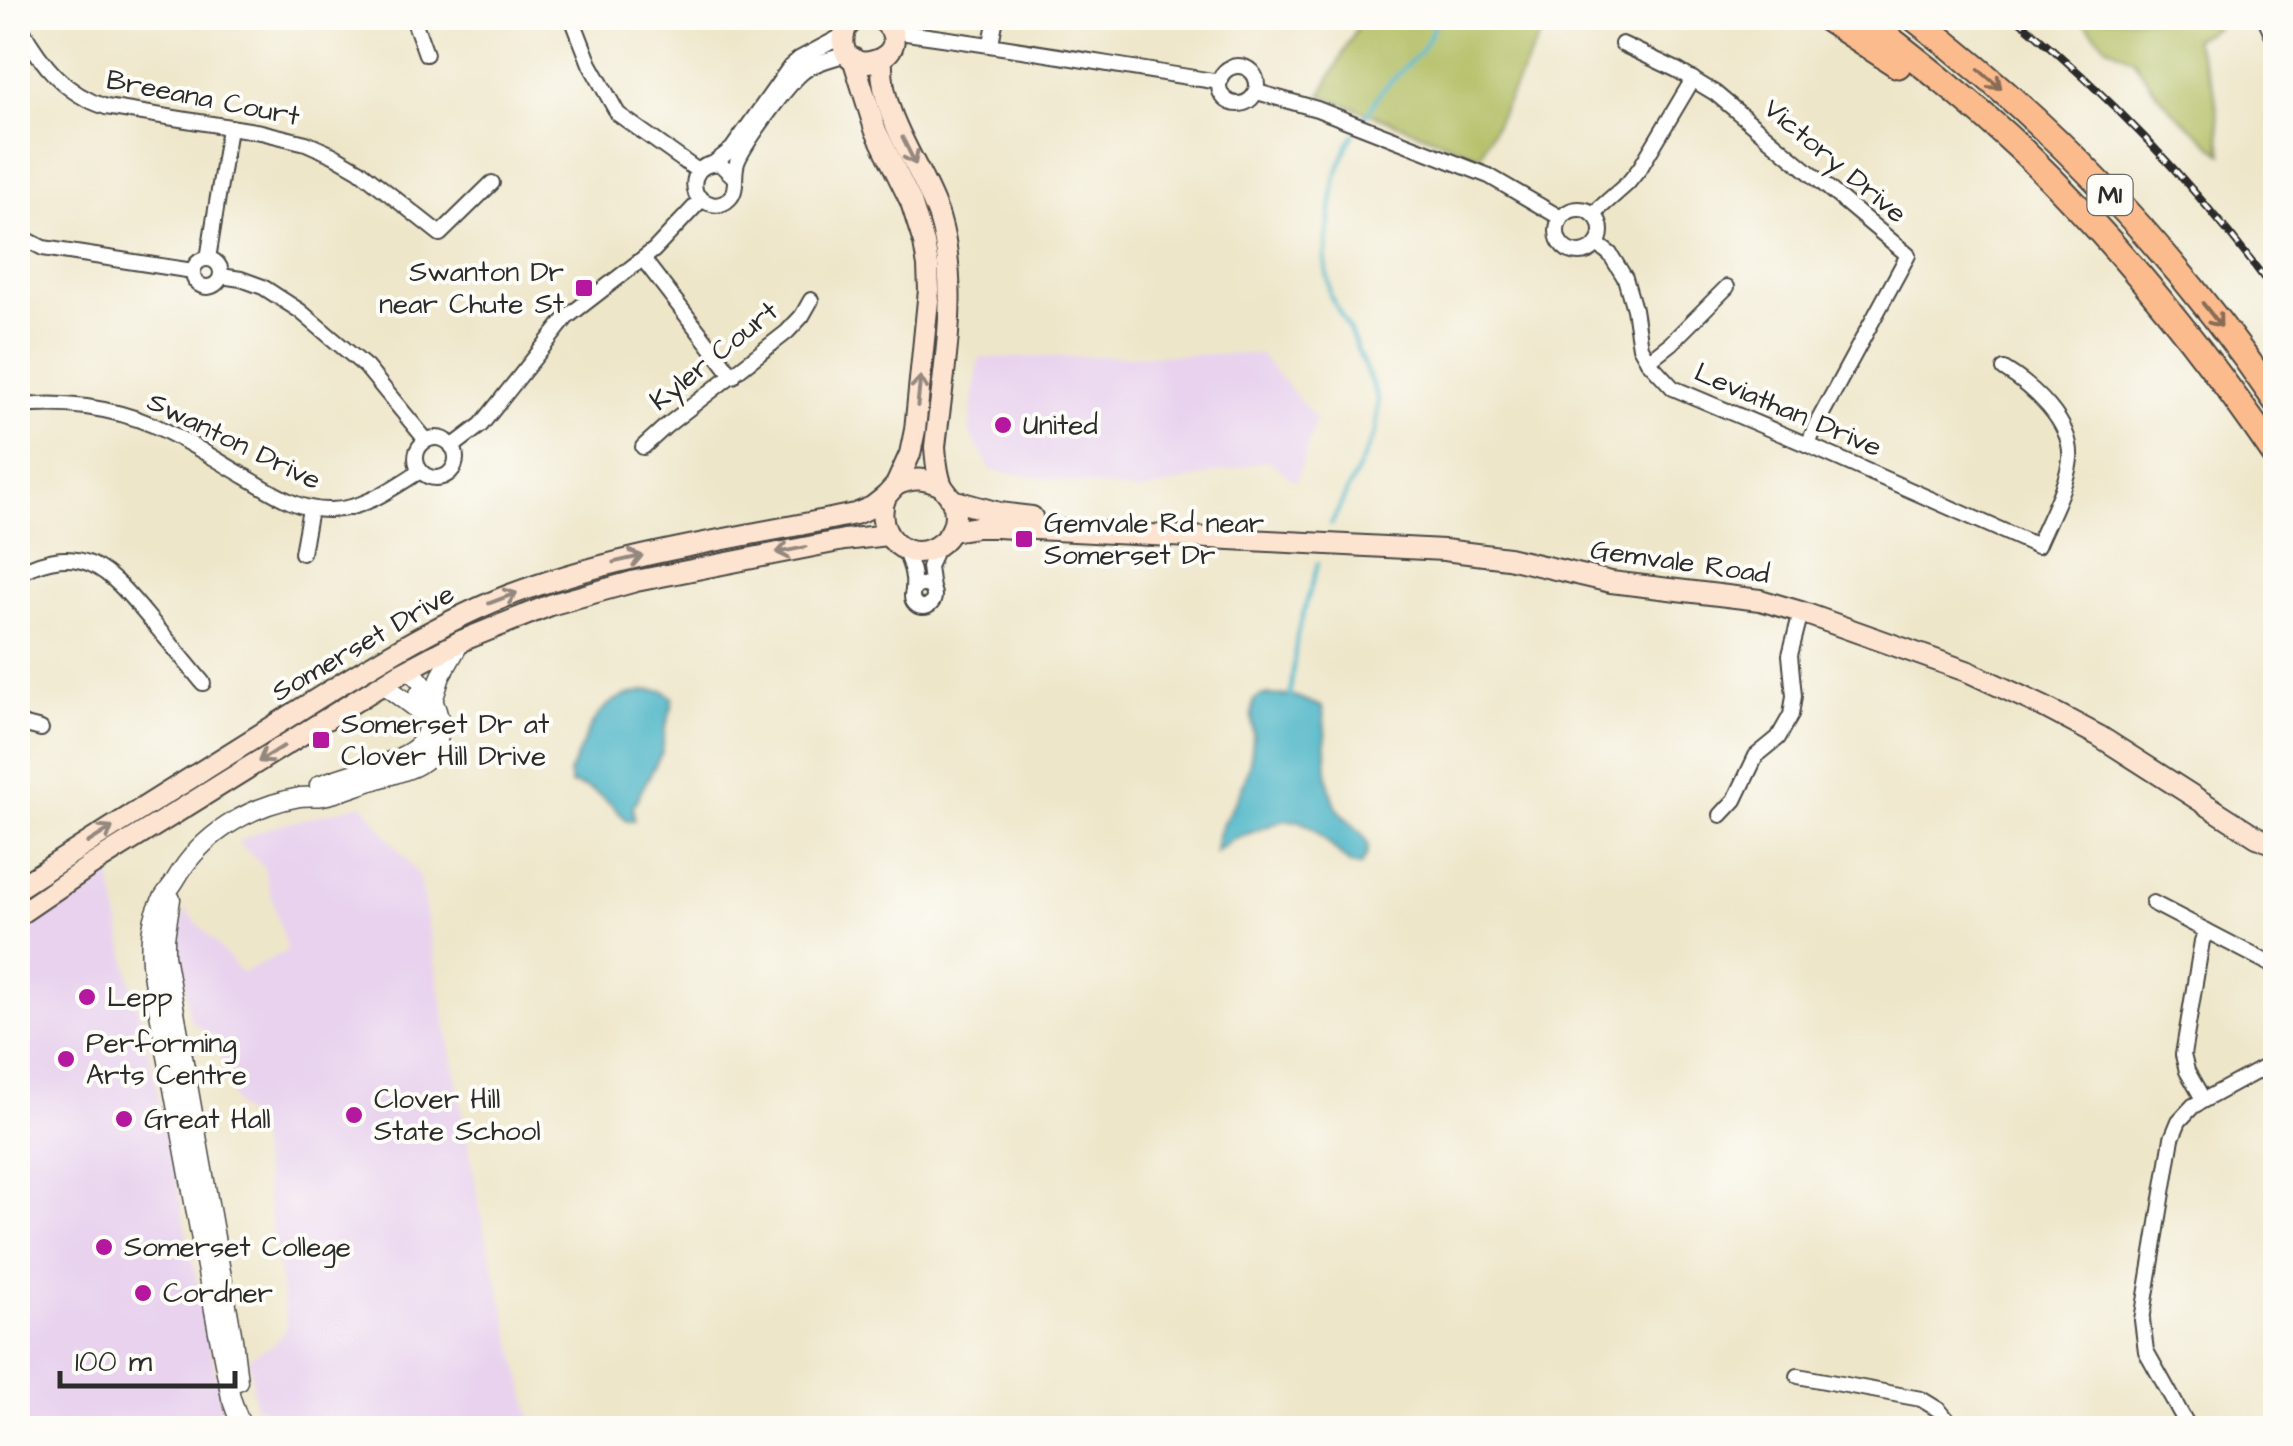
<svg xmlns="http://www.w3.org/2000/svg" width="2293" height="1446" font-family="'Architects Daughter',sans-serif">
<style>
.built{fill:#e8d2ee}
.green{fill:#b0bc5e;stroke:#6e7444;stroke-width:2.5}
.water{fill:#49b4c6;stroke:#3a7078;stroke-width:2.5}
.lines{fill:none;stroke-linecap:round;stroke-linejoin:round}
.stream{stroke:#49b4c6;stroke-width:4}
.minor-casing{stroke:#484743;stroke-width:18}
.tertiary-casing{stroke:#484743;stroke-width:21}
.secondary-casing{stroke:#484743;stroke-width:24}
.motorway-casing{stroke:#484743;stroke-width:29}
.minor{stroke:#fff;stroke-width:14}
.tertiary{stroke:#fff;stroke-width:18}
.secondary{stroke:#fde4d1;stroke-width:20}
.motorway{stroke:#fbbb8d;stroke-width:25}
.rail-casing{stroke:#2b2b2b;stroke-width:8}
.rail{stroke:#fdfcf7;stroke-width:4;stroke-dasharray:11;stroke-linecap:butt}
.oneway{stroke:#896c57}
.oneway2{stroke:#94887e}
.poi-dot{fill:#b5179e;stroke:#fdfcf7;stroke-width:4}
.labels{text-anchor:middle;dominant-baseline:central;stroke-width:8;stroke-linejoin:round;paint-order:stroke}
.shield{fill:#fdfcf7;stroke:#6a6a68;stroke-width:2.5}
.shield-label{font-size:25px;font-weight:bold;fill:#2b2b2b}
.street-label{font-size:28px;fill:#2b2b2b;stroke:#fdfcf7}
.poi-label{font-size:28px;fill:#2b2b2b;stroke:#fdfcf7;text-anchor:start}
</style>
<rect width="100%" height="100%" fill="#fdfcf7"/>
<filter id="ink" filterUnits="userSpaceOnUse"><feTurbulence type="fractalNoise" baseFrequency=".01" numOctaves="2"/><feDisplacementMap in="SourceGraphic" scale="20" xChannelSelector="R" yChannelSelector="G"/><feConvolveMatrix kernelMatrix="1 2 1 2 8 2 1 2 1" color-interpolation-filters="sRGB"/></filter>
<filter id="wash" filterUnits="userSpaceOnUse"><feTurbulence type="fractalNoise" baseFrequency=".0048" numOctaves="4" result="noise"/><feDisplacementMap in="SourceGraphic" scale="40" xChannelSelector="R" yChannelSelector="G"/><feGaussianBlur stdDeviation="2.25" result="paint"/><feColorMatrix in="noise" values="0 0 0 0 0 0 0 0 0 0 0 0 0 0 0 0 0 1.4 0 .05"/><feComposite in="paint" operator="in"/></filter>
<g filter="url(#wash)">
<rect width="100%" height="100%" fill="#eee6c9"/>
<g class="built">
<polygon points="1260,354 1316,419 1296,482 1268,460 1142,492 992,471 969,432 979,358"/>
<polygon points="363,804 419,876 483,1224 534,1428 312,1428 255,1406 249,1357 275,1344 287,1326 256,1126 235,1105 214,1038 190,1020 178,941 185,909 242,973 287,951 263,866 237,842 268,828"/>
<polygon points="110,872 126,959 152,1066 227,1428 18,1428 18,934"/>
</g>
<g class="green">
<polygon points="1362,18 1549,18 1480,156 1321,95"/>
<polygon points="2080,18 2203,18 2216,28 2193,39 2214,87 2222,154 2173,111 2150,84 2133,59 2107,46"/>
</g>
<g class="water">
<path d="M650,690L664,691L672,697V707L665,729L662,752L633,806L634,820L628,821C608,802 600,789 571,784L569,773C575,763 578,753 583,743C597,708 614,695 650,690Z"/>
<path d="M1263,695L1294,696L1322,707C1330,739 1320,779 1338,809C1349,828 1383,837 1360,866L1350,864L1315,830L1300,821L1284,820L1234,839L1215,852C1216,826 1233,811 1242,787C1248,773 1252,754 1253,740C1254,725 1249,714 1254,700Z"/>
</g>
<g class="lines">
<g class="stream">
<polyline points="1365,117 1382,90 1420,52 1439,18"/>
<polyline points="1331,525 1376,431 1378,399 1350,332 1330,295 1325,259 1335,180 1347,146 1354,134"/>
<polyline points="1290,696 1297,635 1318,563"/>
</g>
</g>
</g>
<g filter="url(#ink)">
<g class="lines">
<g class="minor-casing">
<g id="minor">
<polyline points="413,18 426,54"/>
<polyline points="572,18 590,64 618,114 698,171"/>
<polyline points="2265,18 2276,42"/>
<path d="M21,28C42,65 65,94 106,107L261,132L306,143L333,155L359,170L440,234L492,183"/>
<path d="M891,31C1001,45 1110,65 1220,82"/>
<polyline points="991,43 996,18"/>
<polyline points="1622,44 1677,70 1715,93 1908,255 1816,425 1808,445"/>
<circle cx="1238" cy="85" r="19"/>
<polyline points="1257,92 1317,109 1489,176 1561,218"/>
<polyline points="714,163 732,149 790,67 799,59 844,35"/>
<path d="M733,176L720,164C701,162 690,176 696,194C705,204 719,210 730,198C739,188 732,173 738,160C746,142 789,82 804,71C817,62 833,58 848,54"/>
<circle cx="1579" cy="231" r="22"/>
<polyline points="1593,214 1628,183 1640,168 1693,79"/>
<polyline points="18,235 43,248 193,271"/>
<path d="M1597,244L1610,254L1625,278L1634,309L1640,347L1648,361L1673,388L1808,445L2037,546C2047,522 2068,483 2070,459C2073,422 2032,386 2004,369"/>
<circle cx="207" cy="273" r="14"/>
<polyline points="208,259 229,128"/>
<polyline points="643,259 733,376"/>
<polyline points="221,276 241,279 263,287 300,311 366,367 426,440"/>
<polyline points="1648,361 1671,343 1727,287"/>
<path d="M18,407C60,400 113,408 153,425C185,439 215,459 246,477C272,492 298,511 330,510C363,510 393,488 420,471"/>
<circle cx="436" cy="458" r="20"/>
<polyline points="452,447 481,425 567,317 654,250 701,200"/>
<polyline points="643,447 665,427 787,332 802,316 811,300"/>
<path d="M904,549C910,564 915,575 913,591"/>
<polyline points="302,553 310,509"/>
<path d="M18,573C82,540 108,569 148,617C167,639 185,661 203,683"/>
<circle cx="923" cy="596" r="11"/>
<polyline points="932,589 929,567 937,547"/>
<polyline points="18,723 41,729"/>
<polyline points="1721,815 1735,800 1756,756 1778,738 1791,715 1794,696 1790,655 1801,612"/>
<polyline points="2153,903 2276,967"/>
<polyline points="2203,1099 2187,1071 2183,1055 2202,941 2207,931"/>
<polyline points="1798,1376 1921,1399 1939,1410 1954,1428"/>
<polyline points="2189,1428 2146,1351 2142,1320 2172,1138 2179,1121 2193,1106 2276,1061"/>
</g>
</g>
<g class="tertiary-casing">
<g id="tertiary">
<polyline points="383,684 424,715"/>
<polyline points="433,701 441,676 461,641"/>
<path d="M319,785C337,778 355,773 373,767C413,754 443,742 418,695"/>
<polyline points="171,899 165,938 165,955 233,1339 238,1381"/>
<path d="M242,1428L231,1398L218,1332L153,980C149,954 148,921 163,898C167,891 172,886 176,879C202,834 249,806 300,797C308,796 316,797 323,796C340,793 358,785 375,780C389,775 406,772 418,765C458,741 436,691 408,669"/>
</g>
</g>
<g class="secondary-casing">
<g id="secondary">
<path d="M857,18L846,27C826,90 931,57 879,18"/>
<path d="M882,59C879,117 921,164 939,217C961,288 943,375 935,447C936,460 937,474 942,486C945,491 949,494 951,499C959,514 954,532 942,542C911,570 870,535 886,496"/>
<path d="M896,485C914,477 924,478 942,486"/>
<polyline points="952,500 999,513 1032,517"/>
<polyline points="952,531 977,527 996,527 1444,550 1508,558 1611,582 1760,600 1801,612 1969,672 2044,707 2099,736 2257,837 2276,845"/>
<path d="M18,888C100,834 185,782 269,729C346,681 422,630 507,596C619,553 739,538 855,514L872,507L886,496L896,485L910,454L915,430L929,290L928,266L924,243L911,202L875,129L853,58"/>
<polyline points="18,915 90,866 399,674 461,641 553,604 636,581 844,540 887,535"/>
</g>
</g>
<g class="motorway-casing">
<g id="motorway">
<polyline points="1826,18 1898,65"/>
<path d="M1863,18C1917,60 1972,103 2022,150C2118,243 2201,346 2276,456"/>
<path d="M1914,18C2054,125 2177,256 2276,401"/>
</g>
</g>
<use href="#minor" class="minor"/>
<use href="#tertiary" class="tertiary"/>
<use href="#secondary" class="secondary"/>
<use href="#motorway" class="motorway"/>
<g class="rail-casing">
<path id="rail" d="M2016,18C2113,98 2201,192 2276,294"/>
</g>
<use href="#rail" class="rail"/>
</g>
<defs><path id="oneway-shaft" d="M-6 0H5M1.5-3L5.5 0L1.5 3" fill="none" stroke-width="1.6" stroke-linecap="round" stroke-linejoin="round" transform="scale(2.5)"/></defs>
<g class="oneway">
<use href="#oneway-shaft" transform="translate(1990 79) rotate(41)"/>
<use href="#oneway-shaft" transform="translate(2212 315) rotate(52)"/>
</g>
<g class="oneway2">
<use href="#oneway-shaft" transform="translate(909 151) rotate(64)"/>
<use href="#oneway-shaft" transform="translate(919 391) rotate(-84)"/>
<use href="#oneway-shaft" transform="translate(791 550) rotate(169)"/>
<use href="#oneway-shaft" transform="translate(628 559) rotate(-13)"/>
<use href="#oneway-shaft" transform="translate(503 598) rotate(-21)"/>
<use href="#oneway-shaft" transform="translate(271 754) rotate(148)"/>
<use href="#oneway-shaft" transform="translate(100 835) rotate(-32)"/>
</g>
</g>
<g class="poi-dot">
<rect x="574" y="278" width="20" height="20" rx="5"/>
<circle cx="1003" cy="425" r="10"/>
<rect x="1014" y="529" width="20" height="20" rx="5"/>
<rect x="311" y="730" width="20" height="20" rx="5"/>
<circle cx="87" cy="997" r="10"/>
<circle cx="66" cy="1059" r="10"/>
<circle cx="354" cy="1115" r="10"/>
<circle cx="124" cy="1119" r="10"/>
<circle cx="104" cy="1247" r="10"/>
<circle cx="143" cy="1293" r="10"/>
</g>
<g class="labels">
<rect class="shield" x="2087.5" y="175" width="45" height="40" rx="8"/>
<g class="shield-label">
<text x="2110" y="195">M1</text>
</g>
<g class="street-label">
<text transform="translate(203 98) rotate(11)">Breeana Court</text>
<text transform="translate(1835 161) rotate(40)">Victory Drive</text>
<text transform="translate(714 356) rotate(-39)">Kyler Court</text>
<text transform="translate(1788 410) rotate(23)">Leviathan Drive</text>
<text transform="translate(234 441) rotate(26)">Swanton Drive</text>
<text transform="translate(1680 562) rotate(8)">Gemvale Road</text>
<text transform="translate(363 643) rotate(-30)">Somerset Drive</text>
</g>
<g class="poi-label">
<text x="564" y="272" text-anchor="end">Swanton Dr<tspan x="564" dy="32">near Chute St</tspan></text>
<text x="1023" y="425">United</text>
<text x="1044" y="523">Gemvale Rd near<tspan x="1044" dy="32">Somerset Dr</tspan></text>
<text x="341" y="724">Somerset Dr at<tspan x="341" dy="32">Clover Hill Drive</tspan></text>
<text x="107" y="997">Lepp</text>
<text x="86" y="1043">Performing<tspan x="86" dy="32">Arts Centre</tspan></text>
<text x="374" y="1099">Clover Hill<tspan x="374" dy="32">State School</tspan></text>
<text x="144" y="1119">Great Hall</text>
<text x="124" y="1247">Somerset College</text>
<text x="163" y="1293">Cordner</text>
</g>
</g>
<rect width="2293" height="1446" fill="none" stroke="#fdfcf7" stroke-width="60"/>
<path d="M60 1371v15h175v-15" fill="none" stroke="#2b2b2b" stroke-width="5"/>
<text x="75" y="1371" font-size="30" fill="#2b2b2b" stroke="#fdfcf7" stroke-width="8" paint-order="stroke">100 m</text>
</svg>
